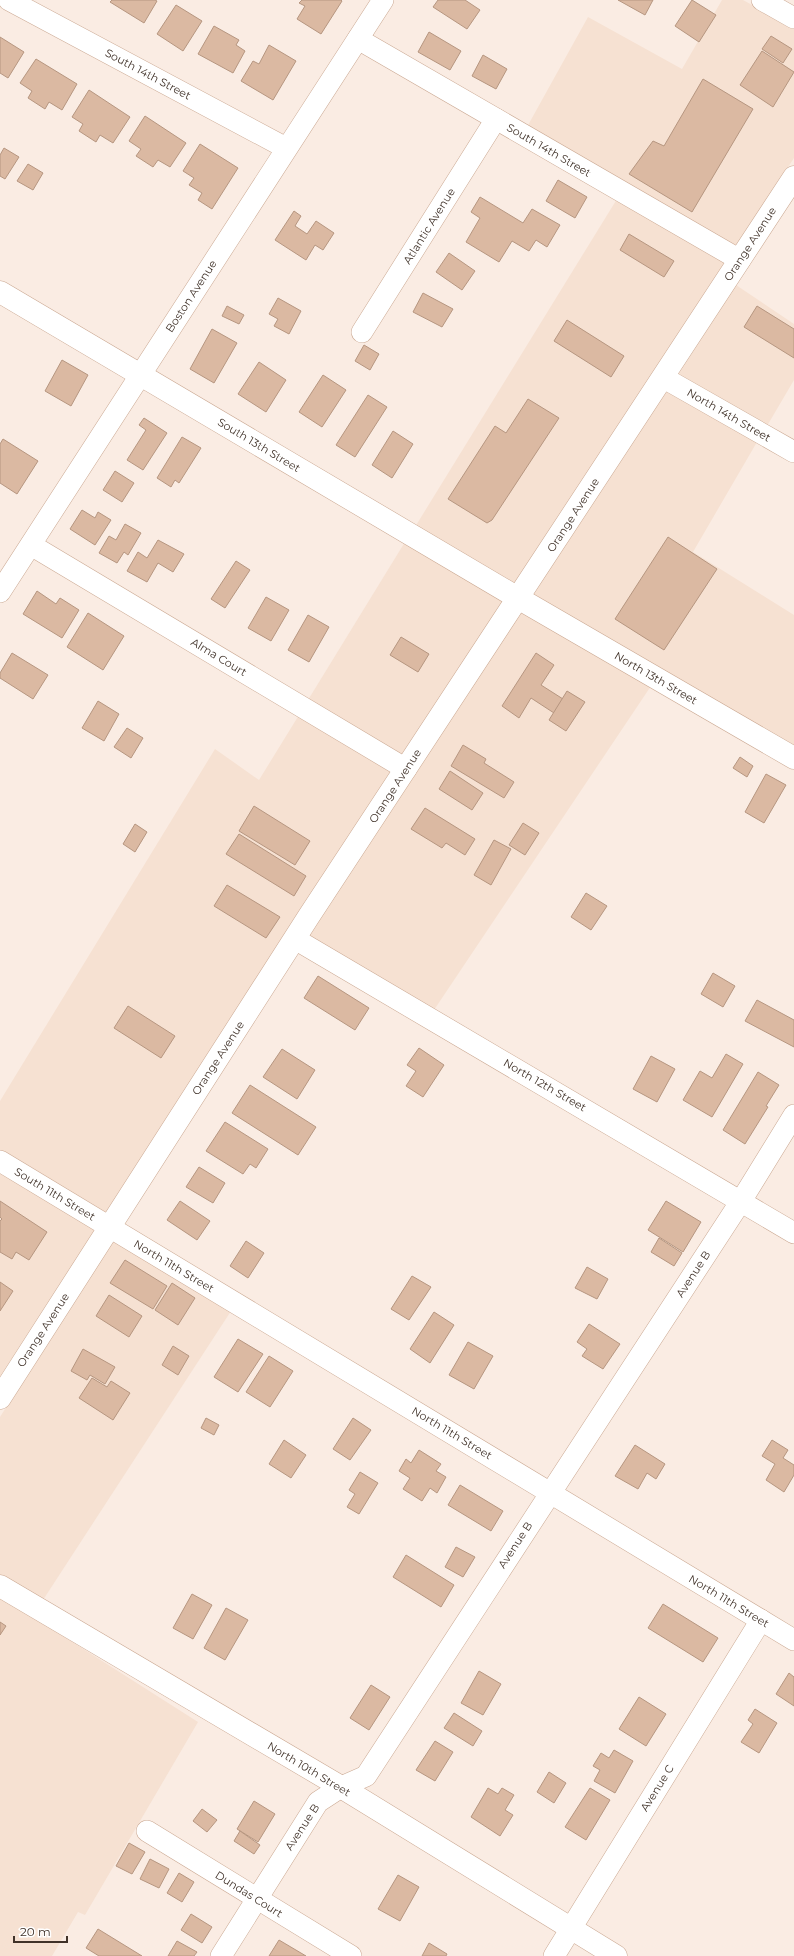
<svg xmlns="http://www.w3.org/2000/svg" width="794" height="1956" font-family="Montserrat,sans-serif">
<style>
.commercial{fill:#f6e1d2}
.building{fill:#dbb9a2;stroke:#b69680}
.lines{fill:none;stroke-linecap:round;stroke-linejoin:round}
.minor-casing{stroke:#cba993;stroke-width:22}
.tertiary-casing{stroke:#cba993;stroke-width:23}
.secondary-casing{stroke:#cba993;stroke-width:23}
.minor{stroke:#fff;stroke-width:21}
.tertiary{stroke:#fff;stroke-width:22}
.secondary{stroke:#fff;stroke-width:22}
.labels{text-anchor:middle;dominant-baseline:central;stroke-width:3;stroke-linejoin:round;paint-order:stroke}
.street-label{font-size:11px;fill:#403229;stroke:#fff}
</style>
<rect width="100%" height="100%" fill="#faece3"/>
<g class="commercial">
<polygon points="722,0 743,0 794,28 794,158 736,247 527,127 588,17 682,69"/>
<polygon points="617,199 726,263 514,585 415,527"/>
<polygon points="736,285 794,324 794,380 767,426 678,375"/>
<polygon points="667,390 757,442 693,552 794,615 794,748 532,596"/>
<polygon points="405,542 504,600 403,756 308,700"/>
<polygon points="522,611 651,686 434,1010 308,936"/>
<polygon points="299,715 393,771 105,1214 0,1150 0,1101 215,749 259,780"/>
<polygon points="0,1172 95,1230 0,1379"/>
<polygon points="113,1240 231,1311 43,1600 0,1575 0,1417"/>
<polygon points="0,1596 198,1722 85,1915 78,1912 52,1956 0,1956"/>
</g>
<g class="building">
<polygon points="112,0 155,0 157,1 144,23 110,2"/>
<polygon points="302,0 341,0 342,1 321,34 297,19 305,6 299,3"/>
<polygon points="438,0 465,0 480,10 467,29 433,7"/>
<polygon points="618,0 653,0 645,15"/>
<polygon points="692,0 716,15 699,42 675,26"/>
<polygon points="176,5 202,21 183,51 157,34"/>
<polygon points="214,26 239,40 236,45 245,51 233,73 198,54"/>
<polygon points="429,32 461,51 450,70 418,52"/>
<polygon points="771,36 792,49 783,63 762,49"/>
<polygon points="0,37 24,52 8,78 0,73"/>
<polygon points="269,45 296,61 273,100 241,81 253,61 259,64"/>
<polygon points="762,51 794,72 773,107 740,85"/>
<polygon points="483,55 507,69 496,89 472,76"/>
<polygon points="36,59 77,84 62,110 49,102 45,109 28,98 32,91 20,83"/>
<polygon points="703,79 753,109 692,212 629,174 653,141 664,146"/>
<polygon points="89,90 130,117 113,143 100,135 96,142 79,131 83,124 72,117"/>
<polygon points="145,116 186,143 170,167 158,160 153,167 136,156 141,149 129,141"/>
<polygon points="200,144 238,168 212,209 198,200 202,193 189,185 194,178 183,171"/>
<polygon points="4,148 19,157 5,179 0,176 0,155"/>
<polygon points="28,164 43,173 33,190 17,181"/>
<polygon points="558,180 587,197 575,218 546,201"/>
<polygon points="480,197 523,223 532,209 560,225 547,247 536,240 529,251 512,241 499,262 466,242 480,218 471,212"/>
<polygon points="294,211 301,216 295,226 307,234 316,221 334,233 323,250 315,245 306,260 275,240"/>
<polygon points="629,234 674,261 664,277 620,250"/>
<polygon points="449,253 475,271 462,290 436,272"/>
<polygon points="423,293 453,309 442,327 413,312"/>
<polygon points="278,298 301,311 289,334 274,326 278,319 269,314"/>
<polygon points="227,306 244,315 239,324 222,316"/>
<polygon points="757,306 794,329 794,358 744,327"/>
<polygon points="567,320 624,356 611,377 554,341"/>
<polygon points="212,329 237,343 214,383 190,369"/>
<polygon points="364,345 379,354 370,370 355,361"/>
<polygon points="62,360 88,375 71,406 45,391"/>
<polygon points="259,362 286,380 266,412 238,394"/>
<polygon points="323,375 346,390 322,427 299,412"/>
<polygon points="368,395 387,407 355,457 336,445"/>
<polygon points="528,399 559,418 492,520 487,523 448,499 495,426 506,433"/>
<polygon points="144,418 167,433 143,470 127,460 146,430 139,425"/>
<polygon points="393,431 413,444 392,478 372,465"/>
<polygon points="182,437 201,448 179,483 175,480 171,487 157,478"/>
<polygon points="3,439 38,461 17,494 0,483 0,444"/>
<polygon points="115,471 134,483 122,502 103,490"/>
<polygon points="82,510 95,518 98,512 111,520 95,545 70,529"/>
<polygon points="125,524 141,533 128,555 124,552 117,563 99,553 109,536 116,540"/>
<polygon points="668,537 717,569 664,650 615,619"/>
<polygon points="158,540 184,554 173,572 158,563 147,582 127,571 138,552 147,558"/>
<polygon points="236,561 250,570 225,608 211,599"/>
<polygon points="37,591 56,604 60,598 79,610 62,638 23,614"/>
<polygon points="266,597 289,610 271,641 248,628"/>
<polygon points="88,613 124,636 103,670 67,647"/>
<polygon points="308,615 329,627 309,662 288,650"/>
<polygon points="401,637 429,654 418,672 390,655"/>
<polygon points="12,653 48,675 33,699 0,678 0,673"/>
<polygon points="536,653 554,665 541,685 563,699 554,713 531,698 519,718 502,706"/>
<polygon points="567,691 585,702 566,731 549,720"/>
<polygon points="98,701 119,714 104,741 82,728"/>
<polygon points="127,728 143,738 131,758 114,747"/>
<polygon points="463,745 486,759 484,763 514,782 504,798 451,766"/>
<polygon points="740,757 753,766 747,777 733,768"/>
<polygon points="450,771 483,793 472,810 439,789"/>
<polygon points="766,774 786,785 764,823 745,812"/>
<polygon points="254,806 310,841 295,865 239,831"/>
<polygon points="425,808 475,839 465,855 446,843 442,848 411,829"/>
<polygon points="523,823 539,833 525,855 509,845"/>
<polygon points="135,824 147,832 135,852 123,844"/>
<polygon points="239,834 306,876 294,896 226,854"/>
<polygon points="494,840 511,849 491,885 474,875"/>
<polygon points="227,885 280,917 266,938 214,906"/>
<polygon points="586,893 607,906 591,930 571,917"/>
<polygon points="713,973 735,986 723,1007 701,994"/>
<polygon points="318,976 369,1008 355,1030 304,998"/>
<polygon points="757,1000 794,1020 794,1047 745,1021"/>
<polygon points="128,1006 175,1036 161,1058 114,1028"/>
<polygon points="419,1048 444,1065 423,1097 406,1086 416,1071 407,1065"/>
<polygon points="282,1049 315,1070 297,1099 263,1077"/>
<polygon points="726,1054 743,1064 712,1117 683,1100 700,1071 712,1078"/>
<polygon points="651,1056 675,1069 657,1102 633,1089"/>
<polygon points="758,1072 779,1085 766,1106 768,1107 745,1144 723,1130"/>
<polygon points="250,1085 316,1127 298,1155 232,1113"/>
<polygon points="225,1122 268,1149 256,1168 250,1164 243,1174 206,1151"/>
<polygon points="199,1167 225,1183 213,1203 186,1187"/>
<polygon points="0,1201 47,1232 29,1260 16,1252 12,1259 0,1252 0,1221 2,1219 0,1217"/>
<polygon points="180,1201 210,1221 197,1240 167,1220"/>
<polygon points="666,1201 701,1222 683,1252 648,1230"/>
<polygon points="659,1238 682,1253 674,1266 651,1252"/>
<polygon points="246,1241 264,1253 248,1278 230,1266"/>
<polygon points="125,1260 167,1286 153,1309 110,1283"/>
<polygon points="587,1267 608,1279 597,1299 575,1288"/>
<polygon points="412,1276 431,1287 409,1320 391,1309"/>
<polygon points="0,1282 13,1291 0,1311"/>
<polygon points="172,1283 195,1298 178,1325 155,1310"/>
<polygon points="109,1295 142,1316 129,1337 96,1316"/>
<polygon points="434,1312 454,1325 430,1363 410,1349"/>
<polygon points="589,1324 620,1344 603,1369 582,1356 587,1349 577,1342"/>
<polygon points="238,1339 263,1354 238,1392 214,1377"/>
<polygon points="468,1342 493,1356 474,1389 449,1375"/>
<polygon points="173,1346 189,1356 178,1375 162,1365"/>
<polygon points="83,1349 115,1367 105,1384 90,1375 87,1380 71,1371"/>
<polygon points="269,1356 293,1371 270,1407 246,1392"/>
<polygon points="92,1378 107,1387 111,1381 130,1393 113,1420 79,1398"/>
<polygon points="206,1418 219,1425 214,1435 201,1428"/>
<polygon points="353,1418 371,1430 350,1460 333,1449"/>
<polygon points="284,1440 306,1455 291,1478 269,1464"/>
<polygon points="772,1440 788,1450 783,1458 794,1465 794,1475 784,1492 766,1480 775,1464 762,1456"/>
<polygon points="635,1445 665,1464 656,1479 647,1473 638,1489 615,1476"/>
<polygon points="419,1450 441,1464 436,1471 446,1477 437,1493 430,1488 422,1501 403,1489 410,1478 399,1471 406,1459 411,1463"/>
<polygon points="360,1472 378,1483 359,1514 347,1507 355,1494 349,1490"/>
<polygon points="460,1485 503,1511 491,1531 448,1505"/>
<polygon points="456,1547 475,1557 463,1577 445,1567"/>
<polygon points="406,1555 454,1585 441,1607 393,1577"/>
<polygon points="192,1594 212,1605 193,1639 173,1628"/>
<polygon points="663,1604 718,1638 703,1662 648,1628"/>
<polygon points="226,1608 248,1620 225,1660 204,1648"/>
<polygon points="0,1622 6,1626 0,1635"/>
<polygon points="479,1671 501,1684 483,1715 461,1703"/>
<polygon points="789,1673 794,1677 794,1706 776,1694"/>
<polygon points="371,1685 390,1697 369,1730 350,1718"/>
<polygon points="639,1697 666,1714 646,1746 619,1729"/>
<polygon points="755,1709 777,1723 759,1753 741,1742 753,1724 748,1720"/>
<polygon points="454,1713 482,1731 473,1746 444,1728"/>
<polygon points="435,1741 453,1752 435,1781 416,1770"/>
<polygon points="614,1750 633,1761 615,1793 594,1781 600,1770 593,1766 601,1753 609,1758"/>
<polygon points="549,1772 566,1783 554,1803 537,1792"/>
<polygon points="488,1788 498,1794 502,1788 514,1795 505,1810 513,1815 500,1836 471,1817"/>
<polygon points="590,1788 610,1800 586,1840 565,1827"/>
<polygon points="254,1801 275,1814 258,1842 237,1829"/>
<polygon points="202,1809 217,1820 207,1832 193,1821"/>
<polygon points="240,1831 260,1845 254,1854 234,1841"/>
<polygon points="129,1843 145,1852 132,1874 116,1866"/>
<polygon points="150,1859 169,1869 159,1888 140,1879"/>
<polygon points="179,1873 194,1882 182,1902 167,1893"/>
<polygon points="398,1875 419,1887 400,1921 378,1909"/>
<polygon points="191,1914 212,1927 202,1943 181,1930"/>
<polygon points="98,1929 142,1956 99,1956 86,1948"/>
<polygon points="279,1940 306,1956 269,1956"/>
<polygon points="177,1941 197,1952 194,1956 168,1956"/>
<polygon points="429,1943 447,1954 446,1956 422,1956"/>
</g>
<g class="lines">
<g class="minor-casing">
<g id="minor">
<polyline points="9,0 286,148"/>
<polyline points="762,0 794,18"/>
<polyline points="358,39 740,260"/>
<polyline points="362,332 496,119"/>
<polyline points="664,378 794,452"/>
<polyline points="31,545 406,769"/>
<polyline points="0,592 383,0"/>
<polyline points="295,939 794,1233"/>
<polyline points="0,1161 794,1640"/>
<polyline points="147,1831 351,1956"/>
<polyline points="221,1956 318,1802 341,1787 366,1776 741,1201 794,1115"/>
<polyline points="554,1956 761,1620"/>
</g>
</g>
<g class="tertiary-casing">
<g id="tertiary">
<polyline points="0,292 518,598 794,758"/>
<polyline points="0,1586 341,1787 616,1956"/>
</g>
</g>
<g class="secondary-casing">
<polyline id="secondary" points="0,1398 309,916 794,177"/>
</g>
<use href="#minor" class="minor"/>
<use href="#tertiary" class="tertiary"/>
<use href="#secondary" class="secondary"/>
</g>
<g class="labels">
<g class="street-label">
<text transform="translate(148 74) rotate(28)">South 14th Street</text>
<text transform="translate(549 150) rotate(30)">South 14th Street</text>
<text transform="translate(429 226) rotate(-58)">Atlantic Avenue</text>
<text transform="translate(750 244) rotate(-57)">Orange Avenue</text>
<text transform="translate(191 296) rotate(-57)">Boston Avenue</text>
<text transform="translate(729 415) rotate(30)">North 14th Street</text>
<text transform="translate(259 445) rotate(31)">South 13th Street</text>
<text transform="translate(573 515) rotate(-57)">Orange Avenue</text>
<text transform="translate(219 657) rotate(31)">Alma Court</text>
<text transform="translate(656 678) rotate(30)">North 13th Street</text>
<text transform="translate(395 786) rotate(-57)">Orange Avenue</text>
<text transform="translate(218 1058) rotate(-57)">Orange Avenue</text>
<text transform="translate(545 1085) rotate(30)">North 12th Street</text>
<text transform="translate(55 1194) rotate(31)">South 11th Street</text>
<text transform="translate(174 1266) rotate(31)">North 11th Street</text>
<text transform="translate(693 1274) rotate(-57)">Avenue B</text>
<text transform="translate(43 1330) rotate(-57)">Orange Avenue</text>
<text transform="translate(452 1433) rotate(31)">North 11th Street</text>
<text transform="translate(515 1545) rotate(-57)">Avenue B</text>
<text transform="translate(729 1601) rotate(31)">North 11th Street</text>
<text transform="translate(309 1769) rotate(31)">North 10th Street</text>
<text transform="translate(657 1788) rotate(-58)">Avenue C</text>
<text transform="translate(302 1827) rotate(-57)">Avenue B</text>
<text transform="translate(249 1894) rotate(32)">Dundas Court</text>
</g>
</g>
<path d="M14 1936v6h53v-6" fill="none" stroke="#403229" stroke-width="2"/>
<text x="20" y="1936" font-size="12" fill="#403229" stroke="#ffffff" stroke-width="3" paint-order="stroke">20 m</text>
</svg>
